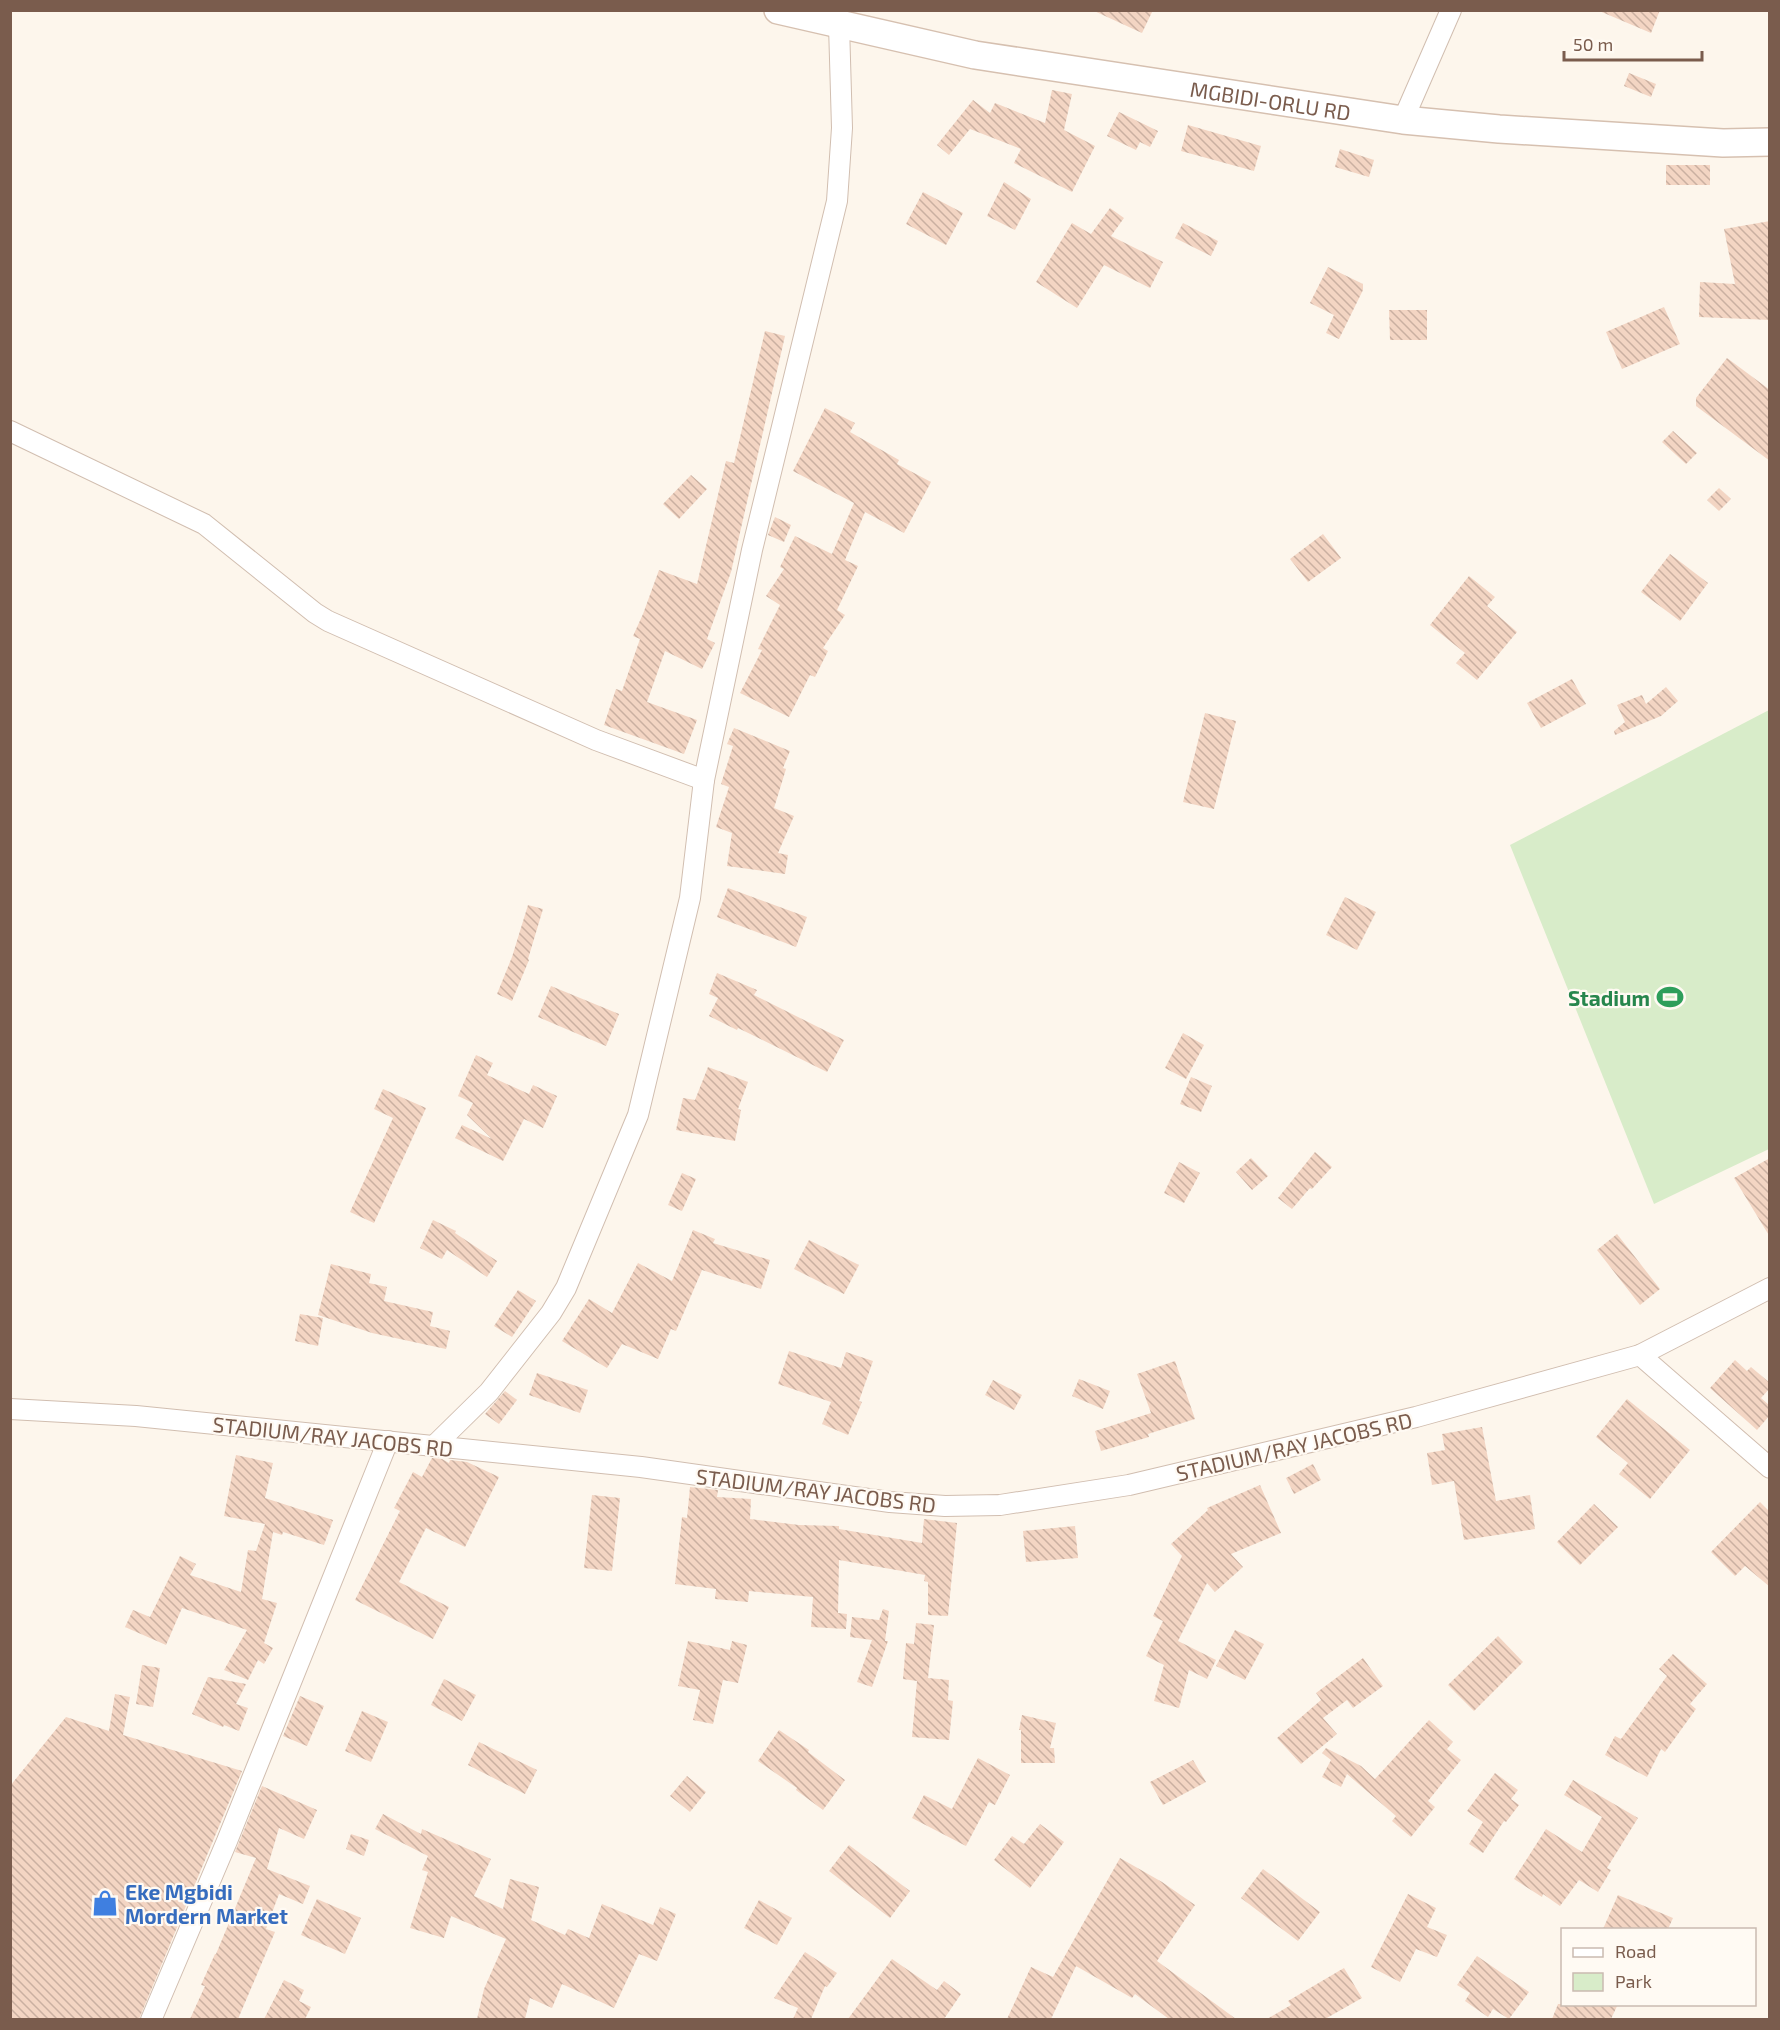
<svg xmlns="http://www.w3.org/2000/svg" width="1780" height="2030" font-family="'Exo 2',sans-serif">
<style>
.green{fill:#d8ecc9}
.building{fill:url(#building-back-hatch)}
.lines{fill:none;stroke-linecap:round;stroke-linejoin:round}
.street-casing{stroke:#d1beb0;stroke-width:22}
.secondary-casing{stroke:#d6c0b0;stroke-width:30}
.street{stroke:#fff;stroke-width:20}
.secondary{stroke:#fff;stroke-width:27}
.labels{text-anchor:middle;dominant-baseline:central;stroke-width:4.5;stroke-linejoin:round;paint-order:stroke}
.street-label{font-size:21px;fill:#7a5c4d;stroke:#fffaf3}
.leisure-label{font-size:21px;font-weight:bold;fill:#27864d;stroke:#fffaf3;text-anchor:end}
.shop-label{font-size:21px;font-weight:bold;fill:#366cbe;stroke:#fffaf3;text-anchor:start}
</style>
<defs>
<pattern id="building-back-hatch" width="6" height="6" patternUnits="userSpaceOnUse" patternTransform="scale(1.5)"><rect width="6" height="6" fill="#f3d5c3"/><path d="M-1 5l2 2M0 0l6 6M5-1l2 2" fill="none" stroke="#cab0a1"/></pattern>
</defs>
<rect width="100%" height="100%" fill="#fdf6ec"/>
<polygon class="green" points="1769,710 1769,1149 1654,1204 1510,845"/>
<g class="building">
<polygon points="1092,10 1153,10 1142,33"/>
<polygon points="1597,10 1660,10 1651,33"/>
<polygon points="1629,73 1656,84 1651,97 1624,86"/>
<polygon points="1052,90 1072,94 1064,130 1095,146 1072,192 1014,163 1021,149 970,129 949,155 937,145 973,100 990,113 995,103 1045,123"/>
<polygon points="1119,112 1158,131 1150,147 1140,142 1136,150 1107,136"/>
<polygon points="1188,125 1261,146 1254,171 1181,151"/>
<polygon points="1340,149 1374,160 1369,177 1335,167"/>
<rect x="1666" y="165" width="44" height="20"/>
<polygon points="1004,182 1031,199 1015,230 987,216"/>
<polygon points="923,192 963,213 946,245 906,224"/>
<polygon points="1110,208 1124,218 1111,236 1163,262 1150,288 1104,265 1077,308 1036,282 1072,223 1091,234"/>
<polygon points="1770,221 1770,320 1699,317 1700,282 1735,284 1724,229"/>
<polygon points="1183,223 1218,241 1211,256 1175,238"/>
<polygon points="1328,267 1363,284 1363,290 1339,339 1326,333 1334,315 1310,303"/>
<polygon points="1664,307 1680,344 1622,369 1606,332"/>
<polygon points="1389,310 1427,310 1427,340 1390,340"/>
<polygon points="765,331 785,336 731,572 707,639 715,643 702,669 665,651 647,702 697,720 684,754 604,725 616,689 622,691 640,639 633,636 643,614 659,570 697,584 726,461 734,463"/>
<polygon points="1727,358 1770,390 1770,461 1696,406 1696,398"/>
<polygon points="825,408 855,423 850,432 899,460 897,464 931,482 904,533 865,512 845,560 858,566 837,610 845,615 823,648 828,651 815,677 810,675 789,717 740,693 762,650 758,649 780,605 766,596 784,569 780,567 795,536 832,554 854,503 793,471"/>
<polygon points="1673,431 1697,453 1686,464 1662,442"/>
<polygon points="691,475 707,489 679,519 663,504"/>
<polygon points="1719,488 1731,499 1719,511 1707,500"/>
<polygon points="775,517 791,525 784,542 768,535"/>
<polygon points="1323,534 1341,558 1308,582 1290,559"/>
<polygon points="1670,554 1708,583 1680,621 1641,592"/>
<polygon points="1469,576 1495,597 1487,606 1517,632 1477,680 1456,663 1465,653 1430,625"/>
<polygon points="1572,679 1586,704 1541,728 1527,703"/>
<polygon points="1666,687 1678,701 1661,716 1615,735 1614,731 1625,722 1617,705 1642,695 1646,704"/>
<polygon points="1205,713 1236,721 1214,809 1183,802"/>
<polygon points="734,728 790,751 783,768 786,769 774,808 794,816 778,853 788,855 785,874 727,866 732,833 716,827 729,787 721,784 733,746 727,744"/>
<polygon points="728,888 807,917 796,947 717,917"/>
<polygon points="1345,897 1376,912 1357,950 1326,935"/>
<polygon points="528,905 543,909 528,959 529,960 512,1001 497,994 512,957"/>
<polygon points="717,973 757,990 754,995 844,1040 827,1072 738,1028 737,1030 709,1016 718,998 709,994"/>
<polygon points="551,986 619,1014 606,1046 538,1017"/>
<polygon points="1183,1033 1204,1045 1186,1079 1165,1068"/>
<polygon points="476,1055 493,1063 487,1075 529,1094 533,1085 557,1096 543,1128 524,1119 503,1161 455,1138 462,1125 492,1139 467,1115 473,1103 458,1096"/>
<polygon points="708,1067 748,1082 738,1109 741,1110 735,1141 676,1130 683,1098 695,1100"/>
<polygon points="1191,1077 1212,1086 1201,1112 1180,1104"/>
<polygon points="383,1089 426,1108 374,1223 350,1212 393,1118 374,1109"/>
<polygon points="1315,1152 1332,1167 1312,1189 1310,1188 1292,1209 1278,1198"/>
<polygon points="1251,1158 1268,1176 1252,1190 1236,1172"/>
<polygon points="1770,1158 1770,1237 1734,1178"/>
<polygon points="1179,1162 1200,1173 1184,1203 1164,1193"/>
<polygon points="682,1173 696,1179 682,1211 668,1205"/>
<polygon points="433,1220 456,1231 455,1233 497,1261 487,1277 447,1250 442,1259 420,1248"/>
<polygon points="693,1230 715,1239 713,1243 770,1260 761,1289 702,1270 676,1331 671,1329 658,1359 622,1344 607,1368 562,1341 589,1299 612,1313 638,1263 672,1281"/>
<polygon points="1617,1234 1660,1289 1640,1305 1597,1250"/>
<polygon points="809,1240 859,1265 844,1294 794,1269"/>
<polygon points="331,1264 371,1274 369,1283 387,1287 384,1301 433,1312 430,1326 450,1331 446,1349 372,1333 318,1315"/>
<polygon points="518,1290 536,1301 512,1337 494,1326"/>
<polygon points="300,1314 323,1318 318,1346 295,1341"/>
<polygon points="789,1351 841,1368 846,1352 873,1361 859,1401 862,1402 848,1435 822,1424 831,1402 778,1384"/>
<polygon points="1735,1360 1747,1371 1751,1367 1770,1383 1770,1388 1761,1398 1770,1406 1770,1415 1757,1430 1710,1388"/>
<polygon points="1175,1361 1195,1419 1148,1434 1149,1437 1101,1451 1095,1431 1151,1413 1137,1374"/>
<polygon points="537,1373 588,1390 580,1413 529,1395"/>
<polygon points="1079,1379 1110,1391 1103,1409 1072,1396"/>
<polygon points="993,1380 1022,1395 1014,1410 985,1395"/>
<polygon points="505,1391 517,1400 499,1424 485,1414"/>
<polygon points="1627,1399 1690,1450 1650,1499 1619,1474 1628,1463 1596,1437"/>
<polygon points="1482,1427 1496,1501 1530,1495 1535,1529 1464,1540 1454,1481 1432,1485 1427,1453 1445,1450 1442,1434"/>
<polygon points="236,1455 273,1463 265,1498 333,1520 324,1545 283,1532 282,1535 273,1532 262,1599 277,1603 264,1643 273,1648 264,1664 258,1660 248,1680 224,1670 247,1630 182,1608 166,1645 125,1627 133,1610 150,1617 180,1556 196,1564 190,1575 241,1592 248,1550 256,1551 265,1524 224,1516"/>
<polygon points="432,1458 442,1459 449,1463 450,1460 467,1462 499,1477 465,1547 426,1528 399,1582 449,1607 433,1639 355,1600 400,1511 394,1508 413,1472 422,1477"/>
<polygon points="1313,1464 1321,1480 1294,1494 1286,1478"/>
<polygon points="1260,1485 1281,1533 1231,1554 1243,1567 1215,1592 1207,1583 1178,1641 1216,1660 1207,1679 1189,1670 1179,1708 1154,1701 1164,1665 1146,1656 1163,1621 1153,1616 1182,1556 1171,1544 1208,1510 1207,1508"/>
<polygon points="690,1487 718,1490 717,1497 751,1499 750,1519 799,1525 839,1526 839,1529 922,1543 924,1519 957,1523 948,1616 928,1615 928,1582 924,1581 925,1575 839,1560 838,1613 847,1614 846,1629 811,1627 813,1597 749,1591 748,1602 715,1599 716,1589 675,1584 682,1517 687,1518"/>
<polygon points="592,1495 620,1498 612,1571 584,1568"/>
<polygon points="1760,1502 1770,1512 1770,1587 1745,1566 1735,1576 1711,1552"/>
<polygon points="1594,1504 1618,1527 1580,1565 1557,1542"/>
<polygon points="1075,1526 1078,1558 1026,1562 1023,1531"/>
<polygon points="883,1609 889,1611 885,1641 888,1641 872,1687 857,1682 872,1640 850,1637 852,1617 879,1620"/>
<polygon points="916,1623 934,1625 928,1678 949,1680 948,1700 953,1701 949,1740 912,1737 917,1681 903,1679 906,1643 914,1644"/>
<polygon points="1235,1630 1264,1644 1245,1680 1216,1666"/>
<polygon points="1498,1636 1523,1662 1474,1711 1448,1685"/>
<polygon points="688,1641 730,1650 732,1641 747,1645 738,1683 723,1680 713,1724 693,1720 700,1690 678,1686"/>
<polygon points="1673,1654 1707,1684 1690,1704 1696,1709 1665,1752 1661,1749 1647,1777 1605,1755 1615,1736 1621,1739 1667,1676 1659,1669"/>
<polygon points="1363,1658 1383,1686 1353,1708 1347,1700 1323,1718 1337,1734 1301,1764 1277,1738 1321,1700 1316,1693"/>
<polygon points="142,1665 160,1668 153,1707 136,1704"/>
<polygon points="208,1677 246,1684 236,1704 248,1708 239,1731 224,1725 223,1727 192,1714"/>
<polygon points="444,1679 476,1695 462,1721 431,1705"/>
<polygon points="115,1694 130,1697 123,1735 242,1771 139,2019 10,2019 10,1786 66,1717 109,1731"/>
<polygon points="300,1696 324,1706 307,1746 283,1736"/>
<polygon points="362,1711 388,1722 371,1762 345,1751"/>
<polygon points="1022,1715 1056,1723 1050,1748 1054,1748 1055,1763 1021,1763 1021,1730 1019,1730"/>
<polygon points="1429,1720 1453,1742 1447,1749 1461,1760 1428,1801 1435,1807 1411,1837 1392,1821 1396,1816 1347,1774 1341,1787 1322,1777 1331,1760 1322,1753 1326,1748 1361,1766 1375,1779"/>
<polygon points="779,1730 809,1750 808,1752 845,1780 823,1810 796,1790 797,1788 758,1761"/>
<polygon points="479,1742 537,1770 525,1794 468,1765"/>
<polygon points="978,1758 1010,1775 995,1805 989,1802 966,1846 912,1818 924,1795 952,1809"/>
<polygon points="1193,1760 1206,1782 1163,1805 1150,1782"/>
<polygon points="1495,1773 1518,1790 1511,1799 1519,1805 1506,1822 1504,1821 1483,1853 1469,1844 1483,1822 1467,1811"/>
<polygon points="687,1776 706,1792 690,1812 670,1796"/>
<polygon points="1573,1780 1638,1818 1607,1868 1611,1870 1598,1892 1579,1880 1560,1906 1543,1894 1542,1897 1514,1879 1546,1829 1582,1852 1602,1817 1564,1795"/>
<polygon points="262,1786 317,1810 304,1839 279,1828 267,1869 310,1886 303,1904 279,1894 266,1929 275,1932 238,2019 190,2019 205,1986 201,1985 215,1954 216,1954 256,1858 235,1852"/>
<polygon points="383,1814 421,1834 422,1829 491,1859 474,1896 503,1909 510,1879 539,1887 531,1920 565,1935 568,1929 589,1938 602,1904 653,1925 660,1907 676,1914 657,1961 639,1954 614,2008 562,1984 552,2008 530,1998 525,2019 477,2019 484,1989 506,1939 451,1916 444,1938 410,1928 428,1872 422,1870 428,1856 375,1829"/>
<polygon points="1040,1824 1064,1842 1030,1888 994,1860 1012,1836 1024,1844"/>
<polygon points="351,1834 369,1840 364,1856 346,1849"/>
<polygon points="849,1845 910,1891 890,1918 829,1871"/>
<polygon points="1120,1858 1162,1882 1195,1905 1157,1961 1236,2019 1169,2019 1135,1994 1132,1998 1076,1966 1051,2019 1007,2019 1031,1967 1053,1977"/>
<polygon points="1263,1869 1320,1912 1298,1941 1241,1898"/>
<polygon points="1408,1894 1436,1908 1427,1927 1447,1935 1437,1957 1416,1949 1400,1982 1371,1967"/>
<polygon points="1618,1895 1673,1918 1668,1929 1603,1929"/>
<polygon points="317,1899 361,1918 345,1954 301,1935"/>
<polygon points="759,1900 792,1918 777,1945 744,1928"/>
<polygon points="805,1952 837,1973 827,1987 825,1986 811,2019 793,2019 798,2008 774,1998"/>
<polygon points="1477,1956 1529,1992 1509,2019 1493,2009 1488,2017 1465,2001 1470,1993 1457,1985"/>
<polygon points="892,1959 937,1990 944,1981 961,1994 944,2019 848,2019"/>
<polygon points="1344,1968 1362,1998 1325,2019 1267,2019 1291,2005 1288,2001"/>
<polygon points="284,1980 304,1990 299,2001 311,2007 305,2019 264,2019"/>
<polygon points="1558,2004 1618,2004 1611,2019 1552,2019"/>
</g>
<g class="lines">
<g class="street-casing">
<g id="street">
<polyline points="1403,120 1451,10"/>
<polyline points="10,431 204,524 315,613 328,621 596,740 704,780"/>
<polyline points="1640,1355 1770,1468"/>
<polyline points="10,1409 136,1416 641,1467 890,1502 945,1506 1000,1505 1129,1485 1416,1417 1640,1355 1770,1288"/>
<polyline points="434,1446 489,1392 551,1313 566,1288 638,1115 690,898 704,780 752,550 837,201 842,128 839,25"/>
<polyline points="151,2020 227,1841 388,1441"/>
</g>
</g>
<g class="secondary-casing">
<g id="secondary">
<path id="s1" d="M778,10L975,55L1403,120L1499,129L1723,143L1770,142"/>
</g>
</g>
<use href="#street" class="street"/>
<use href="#secondary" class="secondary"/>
</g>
<defs>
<g id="stadium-bare" transform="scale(2.07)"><path d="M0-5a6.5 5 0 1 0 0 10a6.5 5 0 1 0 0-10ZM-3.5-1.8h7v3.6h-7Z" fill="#2e9e5b" stroke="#fffaf3" stroke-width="2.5" paint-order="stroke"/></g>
<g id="shop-bare" transform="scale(2.07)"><path d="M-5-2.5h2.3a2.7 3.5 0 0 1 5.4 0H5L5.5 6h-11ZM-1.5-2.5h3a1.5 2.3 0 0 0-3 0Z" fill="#3f7fe0" stroke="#fffaf3" stroke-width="2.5" paint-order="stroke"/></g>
</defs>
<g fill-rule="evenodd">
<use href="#stadium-bare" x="1670" y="997"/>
<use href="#shop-bare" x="105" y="1903"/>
</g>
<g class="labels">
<g class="street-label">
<text stroke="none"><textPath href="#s1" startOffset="501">MGBIDI-ORLU RD</textPath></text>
<text transform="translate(333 1436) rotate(6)">STADIUM/RAY JACOBS RD</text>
<text transform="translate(1294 1446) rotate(-13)">STADIUM/RAY JACOBS RD</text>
<text transform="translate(816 1490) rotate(7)">STADIUM/RAY JACOBS RD</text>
</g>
<g class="leisure-label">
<text x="1650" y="997">Stadium</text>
</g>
<g class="shop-label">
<text x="125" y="1891">Eke Mgbidi<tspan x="125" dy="24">Mordern Market</tspan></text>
</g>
</g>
<rect width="1780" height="2030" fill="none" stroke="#7a5c4d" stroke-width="24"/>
<rect x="1561" y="1928" width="195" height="78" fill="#fffaf3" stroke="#cabbb1" stroke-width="1.5"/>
<rect x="1573" y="1948" width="30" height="9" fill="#ffffff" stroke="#cabbb1" stroke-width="1.5"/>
<text x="1615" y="1958" font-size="18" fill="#7a5c4d">Road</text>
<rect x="1573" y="1973" width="30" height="18" fill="#d8ecc9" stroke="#cabbb1" stroke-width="1.5"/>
<text x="1615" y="1988" font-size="18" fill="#7a5c4d">Park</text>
<path d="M1564 51v9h138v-9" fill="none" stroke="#7a5c4d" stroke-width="3"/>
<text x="1573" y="51" font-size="18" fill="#7a5c4d" stroke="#fffaf3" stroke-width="4.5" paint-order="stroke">50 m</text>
</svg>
